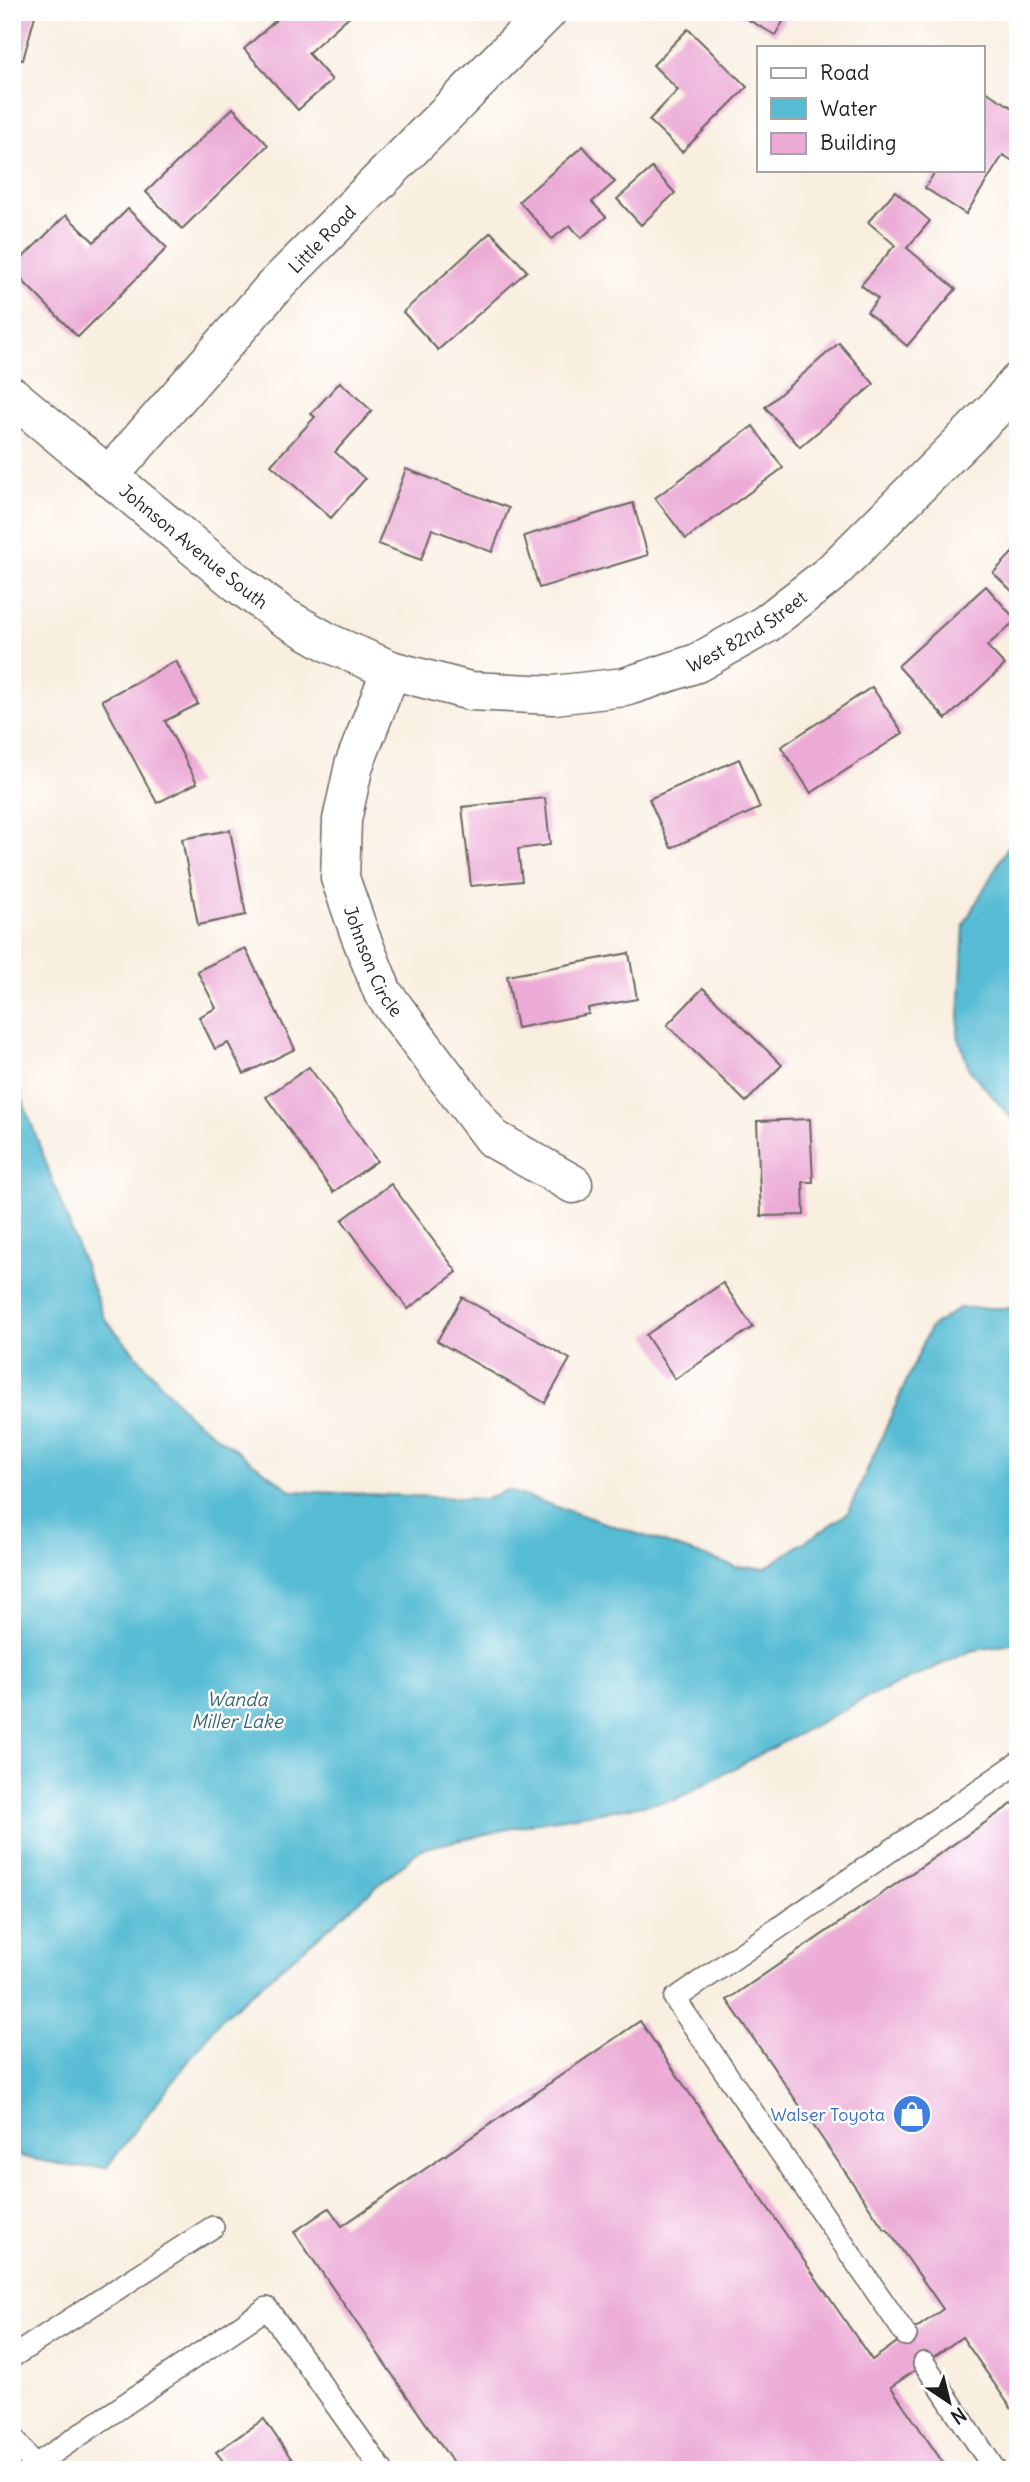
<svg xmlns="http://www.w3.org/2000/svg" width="1030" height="2482" font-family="Delius,sans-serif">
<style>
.water{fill:#56bcd4;stroke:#396c78;stroke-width:2}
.building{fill:#ecabd6}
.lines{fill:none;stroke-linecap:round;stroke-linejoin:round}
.lane-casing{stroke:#696661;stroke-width:24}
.street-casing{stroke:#696661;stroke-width:41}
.lane{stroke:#fff;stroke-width:21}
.street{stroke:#fff;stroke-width:38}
.labels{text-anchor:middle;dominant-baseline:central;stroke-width:5;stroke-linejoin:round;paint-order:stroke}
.street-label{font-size:18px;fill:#1c1c1c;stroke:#fff}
.shop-label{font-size:18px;fill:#366cbe;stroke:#fff;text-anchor:end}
.water-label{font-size:19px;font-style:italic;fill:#36646f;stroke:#fff}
</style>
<rect width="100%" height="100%" fill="#fff"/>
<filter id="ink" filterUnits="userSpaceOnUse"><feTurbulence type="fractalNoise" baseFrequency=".0143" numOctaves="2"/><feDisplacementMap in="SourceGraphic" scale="14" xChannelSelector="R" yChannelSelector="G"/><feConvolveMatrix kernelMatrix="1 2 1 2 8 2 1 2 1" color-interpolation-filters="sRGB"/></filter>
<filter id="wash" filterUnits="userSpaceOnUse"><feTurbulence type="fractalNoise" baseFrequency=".00686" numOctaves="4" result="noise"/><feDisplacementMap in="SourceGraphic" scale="28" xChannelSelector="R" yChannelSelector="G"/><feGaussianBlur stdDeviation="1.57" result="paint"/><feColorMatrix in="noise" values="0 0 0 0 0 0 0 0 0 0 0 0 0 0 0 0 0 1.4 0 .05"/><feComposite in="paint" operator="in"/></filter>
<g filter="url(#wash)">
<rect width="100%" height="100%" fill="#f9efe1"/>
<g class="water">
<polygon points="1018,829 1018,1126 969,1069 958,1035 964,924"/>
<polygon points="12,1072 104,1318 189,1416 292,1491 485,1499 507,1490 736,1567 765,1568 848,1513 930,1328 959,1308 1018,1308 1018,1643 971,1651 858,1702 675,1800 539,1822 421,1849 221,2019 107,2167 75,2167 12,2155"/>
</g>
<g id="blocks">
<g class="building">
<polygon points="12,12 36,12 23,60 12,58"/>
<polygon points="285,12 354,12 308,53 332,80 298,110 244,49"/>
<polygon points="735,12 789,12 775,35"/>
<polygon points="688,29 747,87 682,152 649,120 678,90 653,65"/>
<polygon points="985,91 1018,111 1018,164 1003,155 966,214 925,188 936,170 983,170 983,95"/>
<polygon points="233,108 268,145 182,229 146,192"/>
<polygon points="583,146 615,182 592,202 606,217 581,238 570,225 552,239 519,201"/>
<polygon points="652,168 675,193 641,225 617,199"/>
<polygon points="895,191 930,221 907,248 956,289 907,346 867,312 878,299 861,285 895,245 868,222"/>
<polygon points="128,209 167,248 78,337 12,270 12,268 66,215 94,242"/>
<polygon points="491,232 527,271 438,350 403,312"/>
<polygon points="839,343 874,384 800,447 765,407"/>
<polygon points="340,382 372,411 335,452 365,479 331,518 271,465 315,417 311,414"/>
<polygon points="753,426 783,468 686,539 655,498"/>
<polygon points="406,469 509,508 492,552 432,529 421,560 378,544"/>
<polygon points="633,503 648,555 539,588 524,536"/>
<polygon points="1018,547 1018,597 993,573"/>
<polygon points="986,586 1016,620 987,646 1005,665 946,719 898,666"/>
<polygon points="176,661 198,704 165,721 197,783 157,803 102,700"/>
<polygon points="872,687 903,733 811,793 781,747"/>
<polygon points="739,759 760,808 671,848 649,799"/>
<polygon points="545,798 550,845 518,849 522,881 471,886 462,807"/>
<polygon points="230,830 246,915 198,925 182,839"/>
<polygon points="245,948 295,1049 244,1074 228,1043 215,1049 199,1017 216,1008 197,971"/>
<polygon points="629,953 637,999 588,1008 589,1014 517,1028 507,976"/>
<polygon points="703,988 782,1065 746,1102 667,1025"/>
<polygon points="309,1067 377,1161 333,1192 266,1097"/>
<polygon points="810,1119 813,1182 803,1182 804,1215 761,1216 757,1121"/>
<polygon points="391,1184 457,1272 408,1309 342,1220"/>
<polygon points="723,1283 753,1327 675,1379 646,1335"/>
<polygon points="462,1297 570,1359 545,1403 437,1341"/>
<polygon points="1018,1800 1018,2418 962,2337 891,2387 948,2470 458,2470 294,2232 329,2208 342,2226 640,2021 872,2360 943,2309 887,2229 885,2230 727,2000"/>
<polygon points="264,2419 299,2470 210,2470 223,2461 216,2452"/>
</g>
</g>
</g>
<g filter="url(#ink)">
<use href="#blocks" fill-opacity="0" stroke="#696661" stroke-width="2"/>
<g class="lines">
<g class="lane-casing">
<g id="lane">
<polyline points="906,2335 675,1999 1018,1763"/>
<polyline points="12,2357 213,2227"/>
<polyline points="924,2363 995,2470"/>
<polyline points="12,2435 34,2466 267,2308 382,2470"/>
</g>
</g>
<g class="street-casing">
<g id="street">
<path id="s1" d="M12,396L239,584L282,616L331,644L391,670L470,691L554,695L625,687L697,663L766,624L830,574L997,407L1018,382"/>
<path id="s2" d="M108,477L273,288L547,12"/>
<path id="s3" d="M391,670L354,765L342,820L340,878L360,935L383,993L492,1138L573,1184"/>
</g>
</g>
<use href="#lane" class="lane"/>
<use href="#street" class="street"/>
</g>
</g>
<defs>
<g id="shop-disc" transform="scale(2.0125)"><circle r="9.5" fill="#3f7fe0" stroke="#fff"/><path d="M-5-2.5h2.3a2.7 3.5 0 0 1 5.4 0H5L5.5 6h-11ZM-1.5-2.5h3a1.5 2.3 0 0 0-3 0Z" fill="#fff"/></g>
</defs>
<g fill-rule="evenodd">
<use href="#shop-disc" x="912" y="2114"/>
</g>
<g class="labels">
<g class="street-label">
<text stroke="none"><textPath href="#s2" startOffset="320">Little Road</textPath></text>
<text stroke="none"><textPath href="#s1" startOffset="236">Johnson Avenue South</textPath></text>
<text stroke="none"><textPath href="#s1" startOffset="842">West 82nd Street</textPath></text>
<text stroke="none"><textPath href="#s3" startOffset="306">Johnson Circle</textPath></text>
</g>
<g class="shop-label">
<text x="885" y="2114">Walser Toyota</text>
</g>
<g class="water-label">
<text x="237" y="1699">Wanda<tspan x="237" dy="22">Miller Lake</tspan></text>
</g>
</g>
<rect width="1030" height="2482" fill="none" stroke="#fff" stroke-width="42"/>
<rect x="757" y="46" width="228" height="126" fill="#ffffff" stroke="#a4a4a4" stroke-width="2"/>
<rect x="771" y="68" width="35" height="10" fill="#ffffff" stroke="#a4a4a4" stroke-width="2"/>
<text x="820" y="80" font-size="21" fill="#1c1c1c">Road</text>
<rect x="771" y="98" width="35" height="21" fill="#56bcd4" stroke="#a4a4a4" stroke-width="2"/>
<text x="820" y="116" font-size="21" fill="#1c1c1c">Water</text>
<rect x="771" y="133" width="35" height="21" fill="#ecabd6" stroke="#a4a4a4" stroke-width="2"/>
<text x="820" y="150" font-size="21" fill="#1c1c1c">Building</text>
<g transform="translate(949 2402) rotate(145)" stroke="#ffffff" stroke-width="5" paint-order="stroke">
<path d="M0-5L12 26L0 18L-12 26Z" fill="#1c1c1c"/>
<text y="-10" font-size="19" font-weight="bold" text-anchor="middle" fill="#1c1c1c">N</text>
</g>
</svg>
